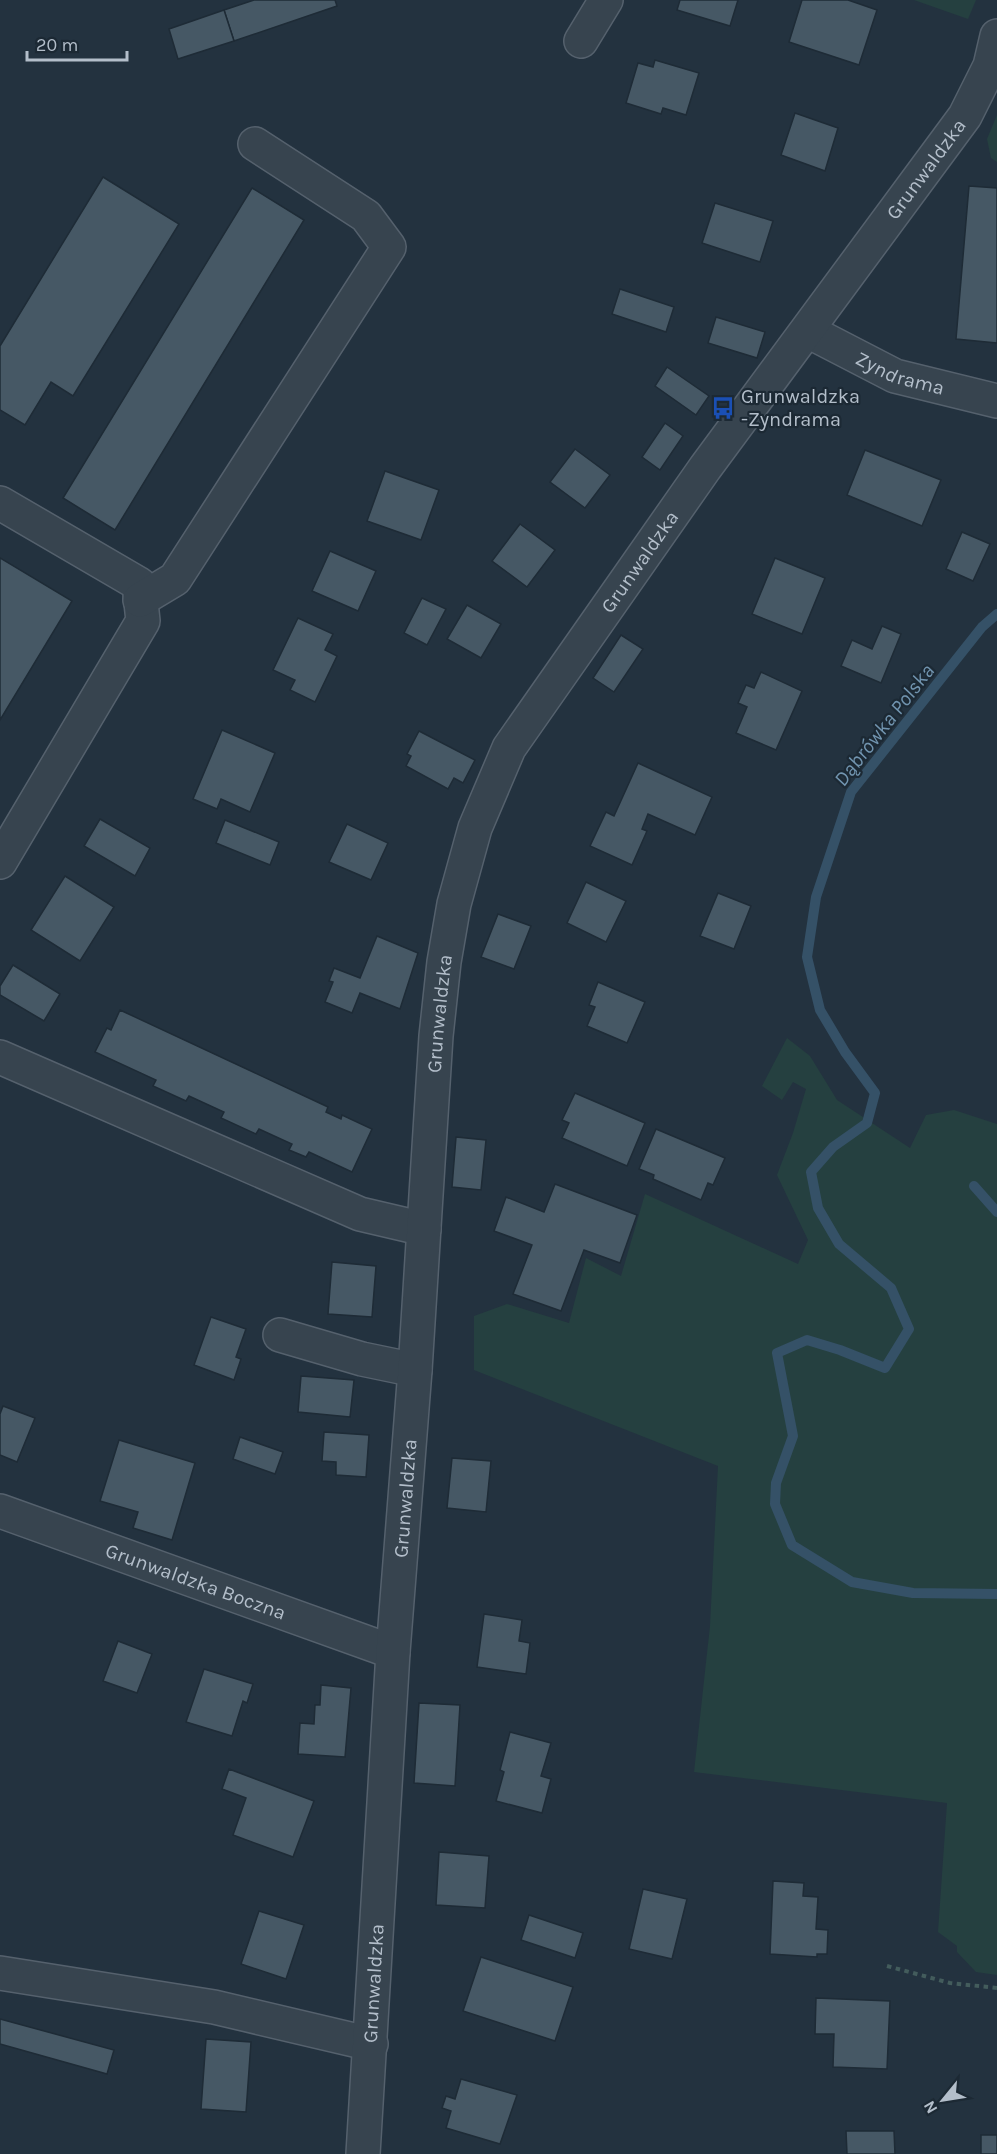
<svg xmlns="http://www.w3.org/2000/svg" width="997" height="2154" font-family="Karla,sans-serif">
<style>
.green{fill:#254040}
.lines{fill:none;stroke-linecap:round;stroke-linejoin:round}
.stream{stroke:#355167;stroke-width:10}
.building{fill:#465865;stroke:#1e2b36;stroke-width:1.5}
.minor-casing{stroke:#55616d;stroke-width:36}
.path{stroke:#435c5c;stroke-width:4;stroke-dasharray:4.5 4.5;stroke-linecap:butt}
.minor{stroke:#37444f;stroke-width:33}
.labels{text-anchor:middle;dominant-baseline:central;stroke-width:4.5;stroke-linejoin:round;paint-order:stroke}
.street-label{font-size:20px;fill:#b3beca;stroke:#1c2934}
.poi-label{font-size:20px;fill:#b3beca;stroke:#1c2934;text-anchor:start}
.water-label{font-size:21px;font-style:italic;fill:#7194af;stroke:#1c2934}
</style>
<rect width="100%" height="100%" fill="#23323f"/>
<g class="green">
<polygon points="914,0 976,0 968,19"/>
<polygon points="997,115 997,162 991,158 987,139"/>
<polygon points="787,1038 810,1056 837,1100 910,1148 926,1115 954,1110 997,1124 997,1975 976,1972 957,1952 957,1946 938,1932 947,1803 694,1772 710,1626 718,1466 474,1370 474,1316 507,1304 569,1323 586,1258 621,1276 645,1194 798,1264 808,1240 777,1175 793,1133 806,1089 793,1082 782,1100 762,1086"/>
</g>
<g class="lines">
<g class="stream">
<polyline points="997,614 982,627 851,792 816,897 807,957 820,1010 845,1052 875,1093 867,1123 833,1147 811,1172 818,1208 839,1244 891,1288 909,1329 885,1368 840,1350 807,1340 777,1353 793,1436 776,1483 775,1504 792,1545 852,1582 913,1593 997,1594"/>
<polyline points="974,1186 997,1212"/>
</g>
</g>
<g class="building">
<polygon points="254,0 335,0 337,6 234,41 224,10"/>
<polygon points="680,0 738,0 730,26 677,10"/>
<polygon points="802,0 848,0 877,10 859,65 789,42"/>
<polygon points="224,10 234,41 178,59 169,29"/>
<polygon points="655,60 699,73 686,115 663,108 661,114 626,103 638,63 653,67"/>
<polygon points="795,113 838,128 825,171 781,155"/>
<polygon points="103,177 179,224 73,396 51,382 25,425 0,410 0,346"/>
<polygon points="969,186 997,188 997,343 956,339"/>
<polygon points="252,188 304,220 115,530 63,498"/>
<polygon points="715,203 773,221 760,262 702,243"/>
<polygon points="620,289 674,307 666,332 612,314"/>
<polygon points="716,317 765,332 757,358 708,343"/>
<polygon points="667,367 709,396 696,415 655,386"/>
<polygon points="665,423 683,436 660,470 642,457"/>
<polygon points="575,449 610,475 585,508 550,482"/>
<polygon points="865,450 941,480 922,526 847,495"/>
<polygon points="385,471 439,490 421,540 367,521"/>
<polygon points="520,524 555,550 527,587 492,561"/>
<polygon points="962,532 990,544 973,581 946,569"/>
<polygon points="330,551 376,571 358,611 312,591"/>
<polygon points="0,558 72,601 0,720"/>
<polygon points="775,558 825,578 802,634 752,614"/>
<polygon points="422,598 446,609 427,645 404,633"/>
<polygon points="467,605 501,624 481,658 447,639"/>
<polygon points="298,618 333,634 325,650 337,656 315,702 290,690 295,680 273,670"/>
<polygon points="882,626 901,634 881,683 841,666 852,640 872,649"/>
<polygon points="621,635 643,649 614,692 593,678"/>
<polygon points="761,672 802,691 776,750 736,733 747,707 738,703 746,685 754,688"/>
<polygon points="222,730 275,753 250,812 221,799 217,809 193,799"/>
<polygon points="419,731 475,760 463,783 454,778 448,789 406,766 411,756 407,754"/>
<polygon points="638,763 712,797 695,835 648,814 642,829 647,831 632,865 590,846 606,812 614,816"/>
<polygon points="100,819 150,848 135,876 84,846"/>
<polygon points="225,820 279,842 270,865 216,843"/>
<polygon points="347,824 388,843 371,880 329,862"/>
<polygon points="65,876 114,907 80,961 31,930"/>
<polygon points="586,882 626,901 606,942 567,923"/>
<polygon points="718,893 751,906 734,949 700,936"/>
<polygon points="498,914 531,926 514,969 481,957"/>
<polygon points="377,936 418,953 400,1009 360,993 352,1013 325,1002 333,982 329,981 334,968 360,978"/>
<polygon points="13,965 60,994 44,1021 0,995 0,986"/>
<polygon points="598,982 645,1002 627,1043 587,1026 595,1007 589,1005"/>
<polygon points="120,1010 328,1107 326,1112 341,1119 342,1115 372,1129 352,1172 309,1152 306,1157 289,1150 292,1144 259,1129 256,1134 221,1118 224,1112 189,1096 186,1101 153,1086 156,1080 95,1052 107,1028 111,1030"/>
<polygon points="575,1093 645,1123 627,1166 562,1138 569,1123 562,1120"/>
<polygon points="656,1129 725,1158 713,1185 708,1183 701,1200 653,1179 654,1175 639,1169"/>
<polygon points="456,1137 486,1140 481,1190 452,1187"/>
<polygon points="555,1184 637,1215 620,1263 584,1250 561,1311 513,1294 532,1245 494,1231 506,1197 544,1212"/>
<polygon points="332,1262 376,1266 372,1317 328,1314"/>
<polygon points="211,1317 246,1329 236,1357 241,1359 234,1380 194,1365"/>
<polygon points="301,1376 354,1380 350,1417 298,1412"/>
<polygon points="3,1406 35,1418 17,1462 0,1455 0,1414"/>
<polygon points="324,1432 369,1435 366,1477 336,1475 336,1462 322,1461"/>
<polygon points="240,1437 283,1452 275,1474 233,1459"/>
<polygon points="119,1440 195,1463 172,1540 133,1528 138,1512 100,1501"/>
<polygon points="452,1458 491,1461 486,1512 447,1508"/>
<polygon points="484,1614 522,1620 519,1641 530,1643 526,1674 477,1667"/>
<polygon points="118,1641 152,1654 137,1693 103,1681"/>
<polygon points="204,1669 253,1684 247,1703 243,1701 232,1736 186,1722"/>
<polygon points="321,1685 351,1688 345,1757 298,1754 300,1723 314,1724 315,1705 320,1705"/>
<polygon points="419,1703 460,1705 455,1786 414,1783"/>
<polygon points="510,1732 551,1743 541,1776 551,1779 542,1813 496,1801 504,1772 500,1770"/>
<polygon points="229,1769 314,1801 293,1857 233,1835 246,1798 222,1789"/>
<polygon points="439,1852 489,1856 485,1908 436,1905"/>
<polygon points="773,1881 804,1883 803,1896 818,1897 816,1929 828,1930 827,1954 817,1954 817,1957 770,1954"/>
<polygon points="643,1889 687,1899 672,1959 629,1949"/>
<polygon points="259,1911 304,1925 286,1979 241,1964"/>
<polygon points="529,1915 583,1933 575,1958 521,1940"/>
<polygon points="481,1957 573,1987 555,2041 463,2011"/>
<polygon points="816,1998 890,2001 887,2069 833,2067 834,2034 815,2034"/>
<polygon points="0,2019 114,2050 107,2074 0,2044"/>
<polygon points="206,2039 251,2042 246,2112 201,2109"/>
<polygon points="461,2079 517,2095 500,2144 446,2128 451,2111 442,2108 446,2096 455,2099"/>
<polygon points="846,2131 894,2131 895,2154 847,2154"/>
<rect x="981" y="2135" width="16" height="19"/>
</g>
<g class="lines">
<g class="minor-casing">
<g id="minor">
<polyline points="581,41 606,0"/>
<path id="s1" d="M808,331L895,376L997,401"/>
<polyline points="0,503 139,584 143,621 0,862"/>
<polyline points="140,600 175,579 389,247 366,216 255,144"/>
<polyline points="0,1057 360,1214 424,1229"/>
<polyline points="280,1335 362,1359 415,1370"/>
<path id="s2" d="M0,1511L393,1652"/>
<polyline points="0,1973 214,2007 371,2044"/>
<path id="s3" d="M363,2154L393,1652L415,1370L436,1036L444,962L454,904L475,828L509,748L705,468L965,116L990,66L997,36"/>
</g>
</g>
<polyline class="path" points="887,1966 950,1983 997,1988"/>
<use href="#minor" class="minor"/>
</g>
<defs>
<g id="bus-bare" transform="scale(1.8)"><path d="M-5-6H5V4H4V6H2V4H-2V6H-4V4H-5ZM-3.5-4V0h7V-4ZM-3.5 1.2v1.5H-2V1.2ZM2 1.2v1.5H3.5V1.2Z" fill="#1a4fb4" stroke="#1c2934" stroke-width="2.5" paint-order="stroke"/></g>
</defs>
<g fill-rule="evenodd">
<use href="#bus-bare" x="723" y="408"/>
</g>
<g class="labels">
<g class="street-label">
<text stroke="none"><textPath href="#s3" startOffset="2133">Grunwaldzka</textPath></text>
<text stroke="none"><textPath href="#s1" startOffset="102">Zyndrama</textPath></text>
<text stroke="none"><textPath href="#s3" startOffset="1647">Grunwaldzka</textPath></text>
<text stroke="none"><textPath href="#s3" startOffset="1143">Grunwaldzka</textPath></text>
<text stroke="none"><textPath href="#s3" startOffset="657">Grunwaldzka</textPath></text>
<text stroke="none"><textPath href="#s2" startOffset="208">Grunwaldzka Boczna</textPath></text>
<text stroke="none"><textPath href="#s3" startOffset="171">Grunwaldzka</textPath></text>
</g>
<g class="poi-label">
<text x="741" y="396">Grunwaldzka<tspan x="741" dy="23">-Zyndrama</tspan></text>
</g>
<g class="water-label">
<text transform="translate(884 725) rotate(-52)">Dąbrówka Polska</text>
</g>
</g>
<g transform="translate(943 2100) rotate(240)" stroke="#1c2934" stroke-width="4.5" paint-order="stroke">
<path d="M0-4.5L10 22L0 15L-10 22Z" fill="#b3beca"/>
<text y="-9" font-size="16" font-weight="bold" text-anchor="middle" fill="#b3beca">N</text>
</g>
<path d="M27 51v9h100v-9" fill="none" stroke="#b3beca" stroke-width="3"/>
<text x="36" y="51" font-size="18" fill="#b3beca" stroke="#1c2934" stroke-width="4.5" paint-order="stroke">20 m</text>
</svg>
